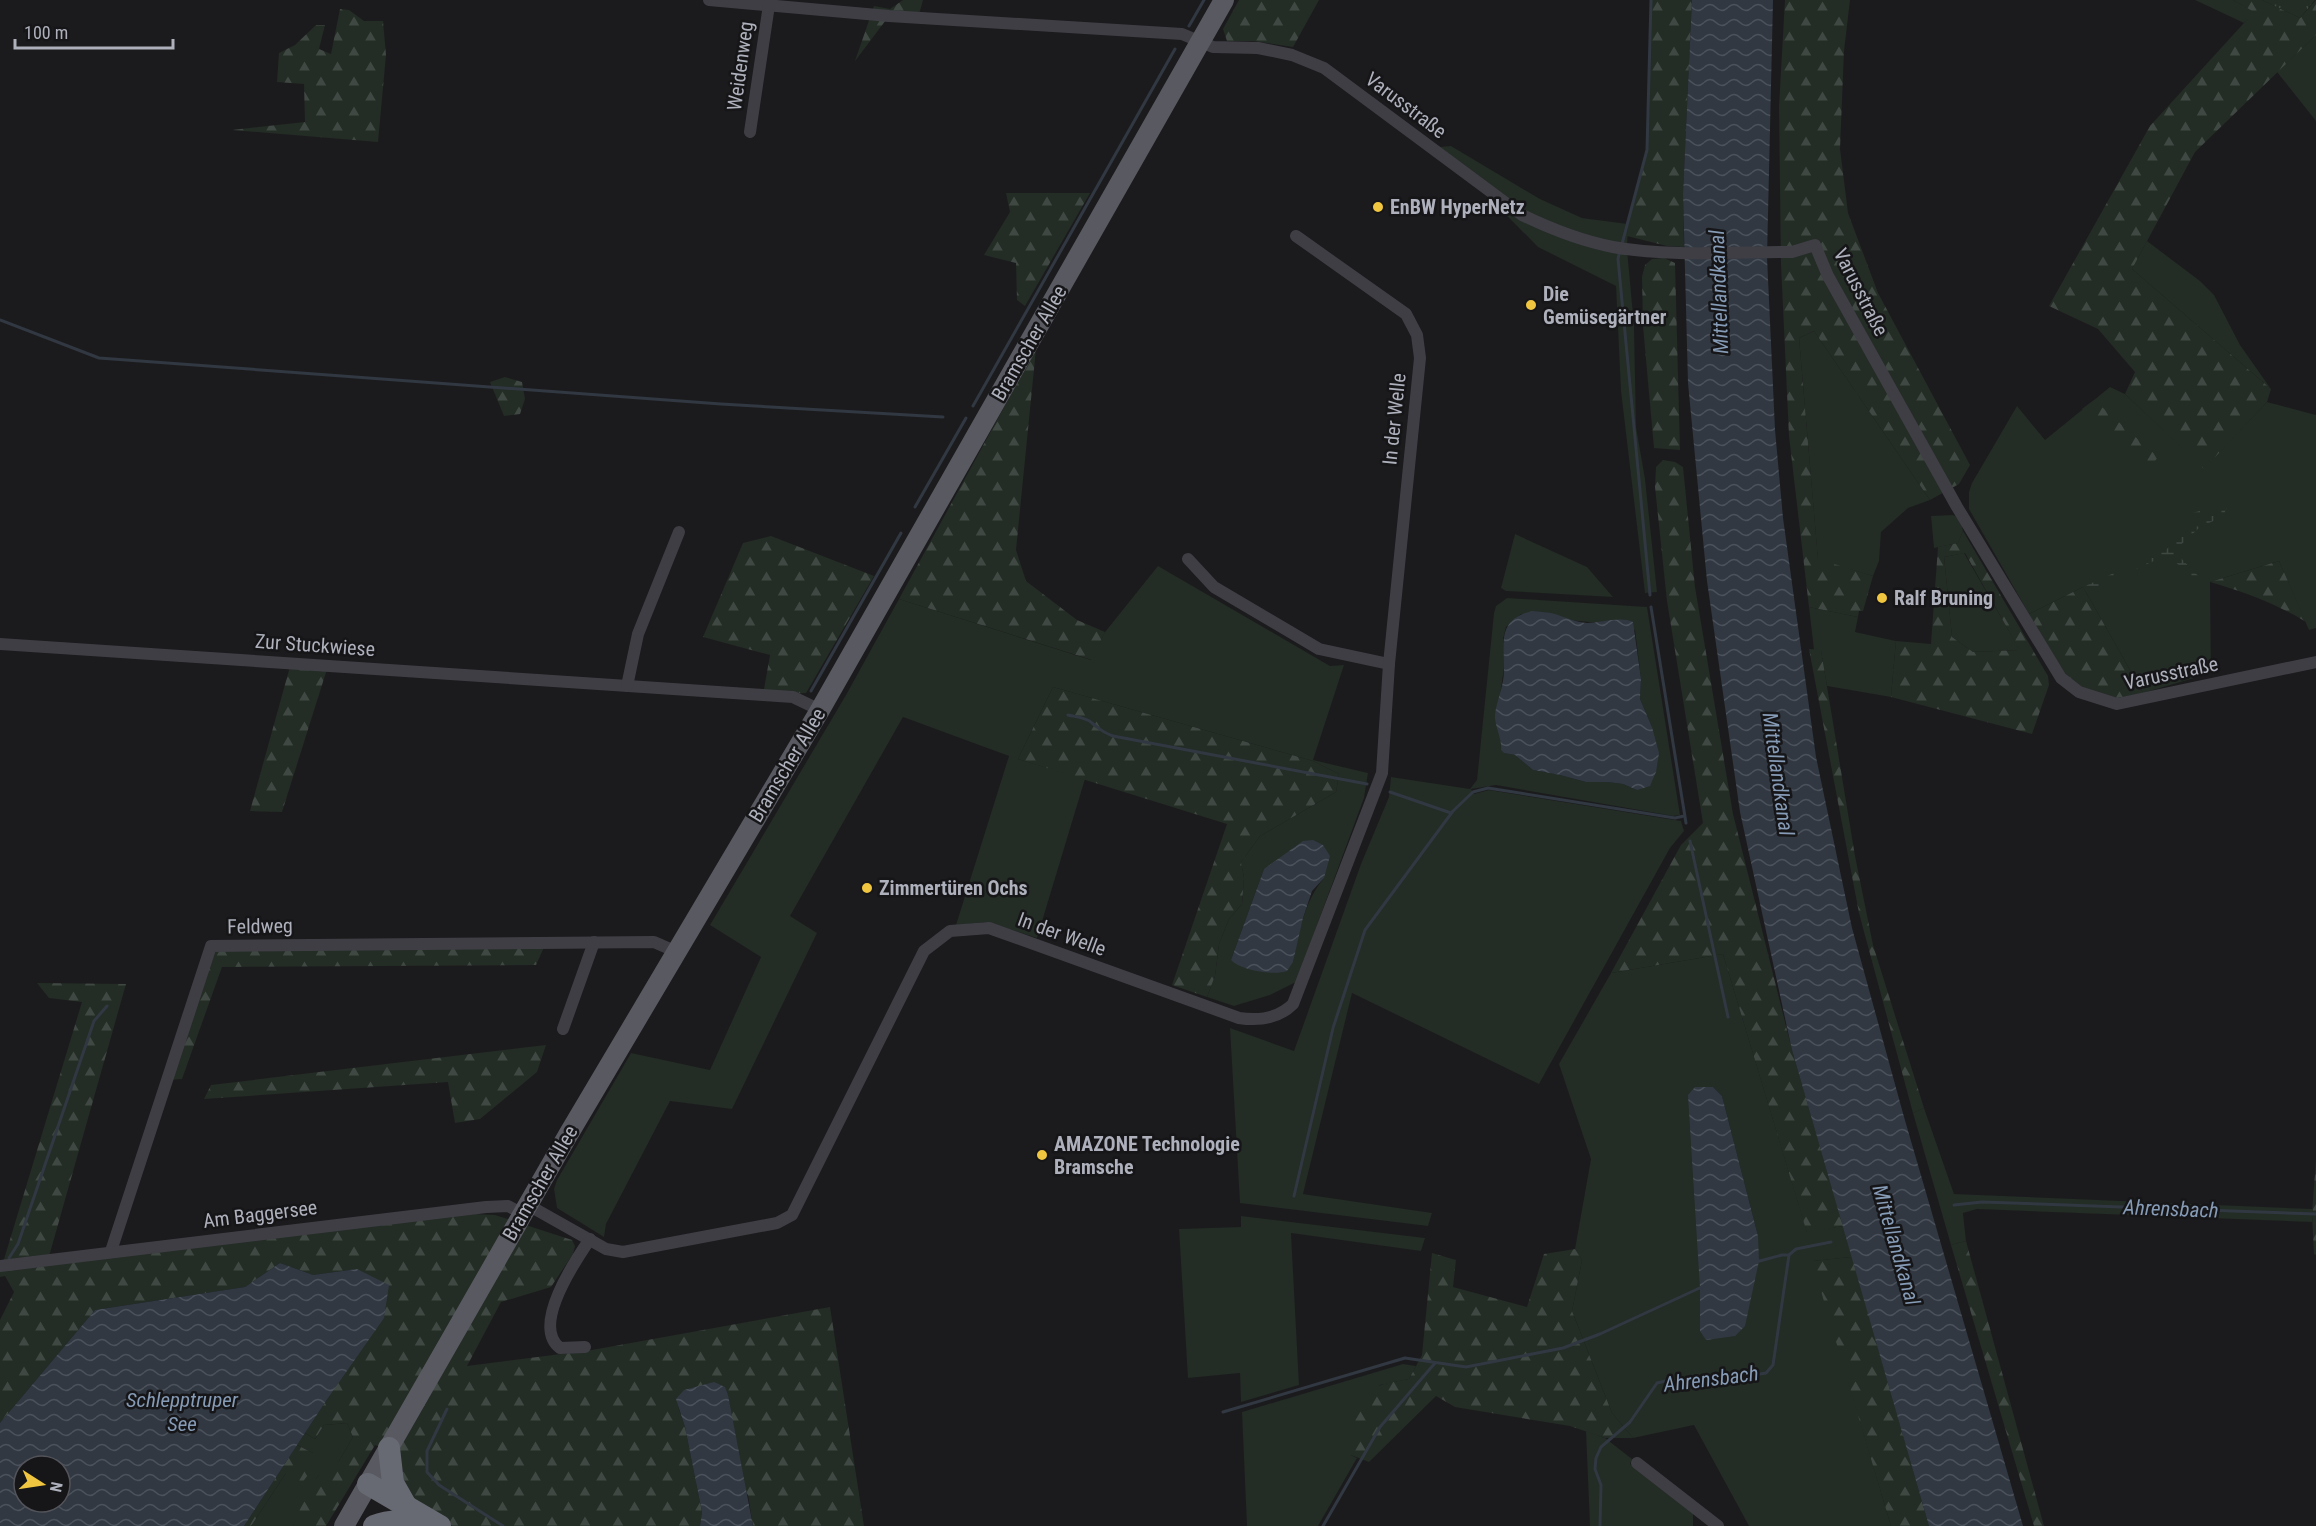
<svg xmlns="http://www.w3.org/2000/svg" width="2316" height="1526" font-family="'Roboto Condensed',sans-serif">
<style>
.grass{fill:#232c25;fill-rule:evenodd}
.forest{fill:url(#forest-firs);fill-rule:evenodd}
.wetland{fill:url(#wetland-marsh)}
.park{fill:url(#park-tufts)}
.water{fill:url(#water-waves);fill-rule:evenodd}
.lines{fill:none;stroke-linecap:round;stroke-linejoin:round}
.stream{stroke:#313842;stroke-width:3}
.minor{stroke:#3e3e44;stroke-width:12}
.primary{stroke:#585961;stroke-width:20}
.motorway{stroke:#686a73;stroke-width:22}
.poi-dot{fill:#f0c640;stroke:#161618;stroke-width:2}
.labels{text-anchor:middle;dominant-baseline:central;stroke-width:5;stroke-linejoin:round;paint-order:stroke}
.street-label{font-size:20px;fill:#aeb1bc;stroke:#161618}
.poi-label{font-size:20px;font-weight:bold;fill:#aeb1bc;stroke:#161618;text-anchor:start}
.water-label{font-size:21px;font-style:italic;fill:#869bb6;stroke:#161618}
</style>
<defs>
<pattern id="forest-firs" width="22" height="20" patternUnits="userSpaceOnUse" patternTransform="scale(1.5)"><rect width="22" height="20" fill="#232c25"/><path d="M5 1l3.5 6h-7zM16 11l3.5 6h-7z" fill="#404843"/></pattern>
<pattern id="wetland-marsh" width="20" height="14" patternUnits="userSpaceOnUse" patternTransform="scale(1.5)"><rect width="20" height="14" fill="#232c25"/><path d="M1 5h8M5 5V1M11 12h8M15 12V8" fill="none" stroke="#404843"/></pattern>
<pattern id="park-tufts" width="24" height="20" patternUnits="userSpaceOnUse" patternTransform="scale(1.5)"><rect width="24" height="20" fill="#232c25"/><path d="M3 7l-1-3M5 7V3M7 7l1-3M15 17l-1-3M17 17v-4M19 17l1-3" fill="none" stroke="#404843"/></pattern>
<pattern id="water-waves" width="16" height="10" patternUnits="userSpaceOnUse" patternTransform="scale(1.5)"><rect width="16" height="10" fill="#313842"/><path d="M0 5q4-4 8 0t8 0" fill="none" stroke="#4c525b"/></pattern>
</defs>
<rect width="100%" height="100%" fill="#1b1b1d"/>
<g class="grass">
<polygon points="2195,0 2233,0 2255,12 2244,23"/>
<polygon points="2316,35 2316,121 2277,72"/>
<polygon points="1451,146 1540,199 1582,218 1628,224 1627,249 1634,326 1636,427 1645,479 1657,592 1645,593 1621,391 1616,286 1538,247 1439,147"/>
<polygon points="2147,241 2200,281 2214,295 2240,345 2271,389 2132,269"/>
<polygon points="1814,331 1930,500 1908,508 1881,532 1879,561 1873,576 1818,560 1799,338"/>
<polygon points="2110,387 2125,394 2204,468 2267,402 2316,415 2316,628 2309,630 2279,561 2210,582 2211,673 2143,693 2083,587 2029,614 1969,509 1969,492 1972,483 2017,406 2045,440"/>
<polygon points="1953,515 1960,518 1963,531 1958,543 1934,548 1931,516"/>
<polygon points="1515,534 1587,567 1613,597 1506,591 1501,588"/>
<polygon points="1964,553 2020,650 1973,652 1952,637 1944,557"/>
<path d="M1158,566L1330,666L1344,665L1313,760L1368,773L1364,798L1296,982L1270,995L1234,1006L1207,997L1215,976L1219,944L1229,919L1242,904L1244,878L1241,862L1260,836L1336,792L1339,774L1313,761L1053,687L1018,759L1085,779L1037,938L987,922L956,925L1009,756L903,717L790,916L817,933L732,1109L670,1101L606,1224L604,1237L557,1208L554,1189L557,1180L631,1053L710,1070L761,957L710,925L846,695L899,599L1091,660L1105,632ZM1264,869L1324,878C1304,902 1299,932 1293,962L1231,960Z"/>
<path d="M1507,598L1647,607L1680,815L1673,816L1496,785L1471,789L1474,794L1489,790L1681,821L1684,831L1670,848L1539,1084L1352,993L1303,1194L1432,1213L1428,1226L1240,1203L1230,1028L1294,1051L1361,864L1389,797L1391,777L1470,789L1477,780L1494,613L1496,606ZM1521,614H1554L1568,620L1599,623L1635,630L1641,679L1640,699L1652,727L1637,790L1623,784L1608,782H1586L1560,775L1533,770L1515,755L1504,753L1501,750L1500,696L1505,661L1503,639L1506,627Z"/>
<polygon points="1809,607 1858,617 1855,632 1896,641 1891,697 1827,686 1821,651 1814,650"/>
<path d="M1723,954L1807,1232L1843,1226L1852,1257L1813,1261L1891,1526H1749L1694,1425L1633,1438L1612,1413L1572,1311L1582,1260L1575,1249L1591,1159L1559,1064L1611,973ZM1713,1087L1722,1096L1758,1236L1700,1331V1288Z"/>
<polygon points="1924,1108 1954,1194 2312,1209 2312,1222 1977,1209 1963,1213 1966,1241 1951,1245 1913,1113"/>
<polygon points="1241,1216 1425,1238 1421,1251 1291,1233 1299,1385 1241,1402 1240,1373 1188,1378 1179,1229 1241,1227"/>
<polygon points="1403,1364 1416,1366 1409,1379 1380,1385 1351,1455 1357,1458 1318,1526 1247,1526 1242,1412"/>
<polygon points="347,1423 353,1437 339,1461 317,1477 293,1526 251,1526 286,1473 313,1453 297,1445 305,1433 315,1439 324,1425"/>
<polygon points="1586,1431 1605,1438 1632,1459 1630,1464 1693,1512 1693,1526 1590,1526"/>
</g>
<g class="forest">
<polygon points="903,0 923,0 918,18 889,16 855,61 874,6 890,9"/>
<polygon points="1239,0 1319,0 1293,47 1253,41 1227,41 1223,29"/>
<polygon points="1651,0 1692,0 1683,194 1684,247 1667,246 1627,236 1628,224 1647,150"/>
<polygon points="1785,0 1850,0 1844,51 1840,149 1848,213 1878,293 1970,465 1959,484 1930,500 1814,331 1799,338 1818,559 1873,576 1863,611 1859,611 1858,617 1809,607 1789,436 1781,264 1779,107"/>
<polygon points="2233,0 2262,0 2300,18 2316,0 2316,35 2195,152 2132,269 2271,389 2267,402 2204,469 2125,394 2135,372 2098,329 2049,306 2150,126 2254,12"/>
<polygon points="340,9 349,10 364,21 383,21 386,55 378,142 232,130 305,122 304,84 277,82 279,53 295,45 316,25 325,25 319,49 331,54"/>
<polygon points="1006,193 1090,193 1025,306 1017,300 1016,263 984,255 1010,212"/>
<polygon points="1664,258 1675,263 1680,450 1654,448 1643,326 1642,277 1645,265 1652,259"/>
<polygon points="1036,349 1016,550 1026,581 1077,620 1105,632 1092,660 899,599"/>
<polygon points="505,377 522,382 525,399 520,414 504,416 490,382"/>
<polygon points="2094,400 2158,457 2152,465 2147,465 2082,409"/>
<polygon points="1663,460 1675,462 1683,467 1695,587 1733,814 1792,1050 1843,1226 1807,1233 1723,954 1611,973 1681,845 1703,823 1667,601 1655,487 1656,467"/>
<path d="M1963,531L2048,676L2049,685L2032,734L1891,697L1896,641L1931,644L1938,547L1958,543ZM1965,553L2019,649V650L1973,652L1952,637L1944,557Z"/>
<polygon points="771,536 874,576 806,693 763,695 770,655 703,637 743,543"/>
<path d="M2279,561L2306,622C2275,603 2244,592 2210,582Z"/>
<polygon points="2083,587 2143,693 2117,698 2078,686 2065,678 2029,614"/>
<polygon points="1809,649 1821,650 1855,856 1873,945 1924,1108 1913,1113 1859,913"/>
<polygon points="291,663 328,666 282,812 250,811"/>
<polygon points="1053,687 1313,761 1339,774 1336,792 1260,836 1241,862 1244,878 1242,904 1229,919 1219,944 1215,976 1207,997 1172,985 1227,824 1018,759"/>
<polygon points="546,943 536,965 222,967 182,1079 168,1080 211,946"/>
<path d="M37,983L126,984L48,1260L475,1214L495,1215L572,1240L575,1246L573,1254L551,1287L501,1302L467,1366L592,1350L830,1307L864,1526H753L748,1495L678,1406L685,1427L702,1512L700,1526H452L406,1495L400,1483L401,1455L375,1445L326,1526H293C303,1503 313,1469 339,1461L353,1437L347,1423L324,1425L315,1439L305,1433L328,1398L357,1269L313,1275L280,1263L245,1287L95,1310L0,1423V1320L14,1292L5,1276L0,1277V1266H2L82,1002L49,998Z"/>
<polygon points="546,1045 537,1072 480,1119 455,1123 448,1082 204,1099 211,1085"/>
<polygon points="2316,1160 2316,1255 2314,1254 2312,1214"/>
<polygon points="1966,1241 2044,1526 2034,1526 1951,1245"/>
<path d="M1575,1249L1582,1260L1572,1311L1612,1413L1633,1438H1605L1570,1426L1455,1407L1436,1396L1369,1462L1351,1455C1346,1430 1356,1396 1381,1385C1389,1382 1400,1381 1409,1379L1422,1355L1432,1253L1456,1260L1453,1287L1527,1307L1544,1254Z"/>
<polygon points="1852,1257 1929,1526 1891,1526 1812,1261"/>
<polygon points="297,1445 313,1453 316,1464 299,1487 292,1482 286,1473 251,1526 244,1526"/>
</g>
<polygon class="wetland" points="2223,508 2227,508 2222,517 2200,527 2174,551 2203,581 2201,584 2167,555 2086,592 2083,587 2167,549 2184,527 2190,526 2192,513 2200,511 2200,519 2218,513"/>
<polygon class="park" points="2262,0 2315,0 2300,18"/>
<g class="water">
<polygon points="1692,0 1773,0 1767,257 1775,430 1783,518 1816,757 1852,928 1904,1117 2023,1526 1929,1526 1792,1050 1740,812 1707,581 1688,383 1683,194"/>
<path d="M1532,611C1539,612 1548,612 1555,614C1567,618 1575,622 1587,623C1601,623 1620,616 1633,622L1641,679L1640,699L1652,727L1659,753L1656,772L1650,786L1637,790L1623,784L1608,782H1586L1560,775L1533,770L1515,755L1504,753L1501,750C1502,739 1496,729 1495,718C1495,706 1501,693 1503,681C1508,651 1491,621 1532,611Z"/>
<path d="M1313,840L1323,845L1330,856L1324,878L1312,891L1303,918L1293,962L1287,971C1274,976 1240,970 1231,960L1264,869L1303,841Z"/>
<polygon points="1695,1087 1713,1087 1722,1096 1758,1236 1759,1261 1745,1326 1735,1336 1706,1340 1700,1331 1700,1288 1688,1095"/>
<path d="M280,1263L313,1275L357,1269L389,1285L384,1318L328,1398L244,1526H0V1423L95,1310L245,1287ZM24,1466H60V1502H24Z"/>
<polygon points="714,1382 725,1387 728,1395 753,1526 700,1526 702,1512 685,1427 676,1399 684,1390"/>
</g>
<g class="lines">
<g class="stream">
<polyline points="1189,26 1204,0"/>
<polyline points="1622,244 1647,150 1651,0"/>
<polyline points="1620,250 1618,259 1650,595"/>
<polyline points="0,320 99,358 721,404 943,417"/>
<polyline points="973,406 1175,49"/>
<polyline points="915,507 966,418"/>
<polyline points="1651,607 1686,823"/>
<polyline points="811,691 901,533"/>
<path d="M1068,715C1075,717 1086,717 1092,723C1101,730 1101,731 1113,736L1367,784"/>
<polyline points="1390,792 1451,813"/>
<polyline points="1690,841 1728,1017"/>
<polyline points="1294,1196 1333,1028 1365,930 1453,811 1473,792 1488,788 1675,818 1684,816"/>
<polyline points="1954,1205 1982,1202 2316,1214"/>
<polyline points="9,1258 18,1244 94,1021 107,1006"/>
<polyline points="1756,1262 1782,1255 1789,1255"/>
<polyline points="447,1409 427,1451 427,1472 439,1485 503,1526"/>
<polyline points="1223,1412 1405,1358 1466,1367 1563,1348 1600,1334 1704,1286"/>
<polyline points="1323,1526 1380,1427 1435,1363"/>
<polyline points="1600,1526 1601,1485 1595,1469 1596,1458 1601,1447 1630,1422 1657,1383 1670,1380 1699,1384 1766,1373 1773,1365 1789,1255 1796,1249 1831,1242"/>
</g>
<g class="minor">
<path d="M709,0L889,16L1182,34L1213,47L1258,48L1292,55L1324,68L1522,215C1551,229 1581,241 1613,247C1667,257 1736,252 1792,252L1815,245L1828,276L1957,507L2061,678L2079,692L2117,704L2316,662"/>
<polyline points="750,132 769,5"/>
<polyline points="1188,559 1214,587 1319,649 1389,664"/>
<polyline points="0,644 763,695 793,697 820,710"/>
<polyline points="627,686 638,634 679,532"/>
<polyline points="563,1029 594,942"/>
<path d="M528,1205L606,1249L623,1252L777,1223L792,1215L924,951L950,931L989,928L1239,1018C1259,1021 1278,1019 1293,1004L1382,773L1389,664L1420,358L1417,335L1406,314L1296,236"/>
<polyline points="111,1251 211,946 654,942 677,952"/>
<polyline points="0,1266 486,1207 508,1206 523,1214"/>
<path d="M585,1347L560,1348C531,1326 575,1261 590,1239"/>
<polyline points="1637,1463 1718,1526"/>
</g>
<polyline class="primary" points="344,1526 568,1135 820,710 1224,0"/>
<g class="motorway">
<polyline points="389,1448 393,1483 406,1506"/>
<polyline points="368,1484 440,1526"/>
<path d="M374,1526C389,1520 407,1519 423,1526"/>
</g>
</g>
<g class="poi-dot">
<circle cx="1378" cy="207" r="6"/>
<circle cx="1531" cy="305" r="6"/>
<circle cx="1882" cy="598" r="6"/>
<circle cx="867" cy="888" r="6"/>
<circle cx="1042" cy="1155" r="6"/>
</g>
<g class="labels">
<g class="street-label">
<text transform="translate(740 66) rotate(-82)">Weidenweg</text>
<text transform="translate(1406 105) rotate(37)">Varusstraße</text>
<text transform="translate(1861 292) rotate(63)">Varusstraße</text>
<text transform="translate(1029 343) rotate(-60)">Bramscher Allee</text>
<text transform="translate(1394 419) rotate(-84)">In der Welle</text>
<text transform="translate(315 645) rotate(4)">Zur Stuckwiese</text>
<text transform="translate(2171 673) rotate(-12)">Varusstraße</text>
<text transform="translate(787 765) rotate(-59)">Bramscher Allee</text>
<text transform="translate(260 926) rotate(-1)">Feldweg</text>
<text transform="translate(1062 934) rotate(20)">In der Welle</text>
<text transform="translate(540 1183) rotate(-60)">Bramscher Allee</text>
<text transform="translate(260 1214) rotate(-7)">Am Baggersee</text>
</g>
<g class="poi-label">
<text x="1390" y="207">EnBW HyperNetz</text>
<text x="1543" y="294">Die<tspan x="1543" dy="23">Gemüsegärtner</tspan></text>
<text x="1894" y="598">Ralf Bruning</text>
<text x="879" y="888">Zimmertüren Ochs</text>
<text x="1054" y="1144">AMAZONE Technologie<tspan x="1054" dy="23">Bramsche</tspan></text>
</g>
<g class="water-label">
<text transform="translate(1719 292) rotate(-92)">Mittellandkanal</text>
<text transform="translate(1778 774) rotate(82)">Mittellandkanal</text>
<text transform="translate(2171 1209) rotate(2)">Ahrensbach</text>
<text transform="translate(1896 1245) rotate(74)">Mittellandkanal</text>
<text transform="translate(1711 1379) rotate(-7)">Ahrensbach</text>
<text x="182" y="1400">Schlepptruper<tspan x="182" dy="24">See</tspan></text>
</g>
</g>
<g transform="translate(42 1484) rotate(102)"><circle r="28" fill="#161618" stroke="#53545a" stroke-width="1.5"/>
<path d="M0-4.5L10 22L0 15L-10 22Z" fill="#f0c640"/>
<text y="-9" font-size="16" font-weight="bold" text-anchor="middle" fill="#aeb1bc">N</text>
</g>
<path d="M15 39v9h158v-9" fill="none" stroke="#aeb1bc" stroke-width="3"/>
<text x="24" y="39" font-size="18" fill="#aeb1bc" stroke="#161618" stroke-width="4.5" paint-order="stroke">100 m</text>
</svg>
